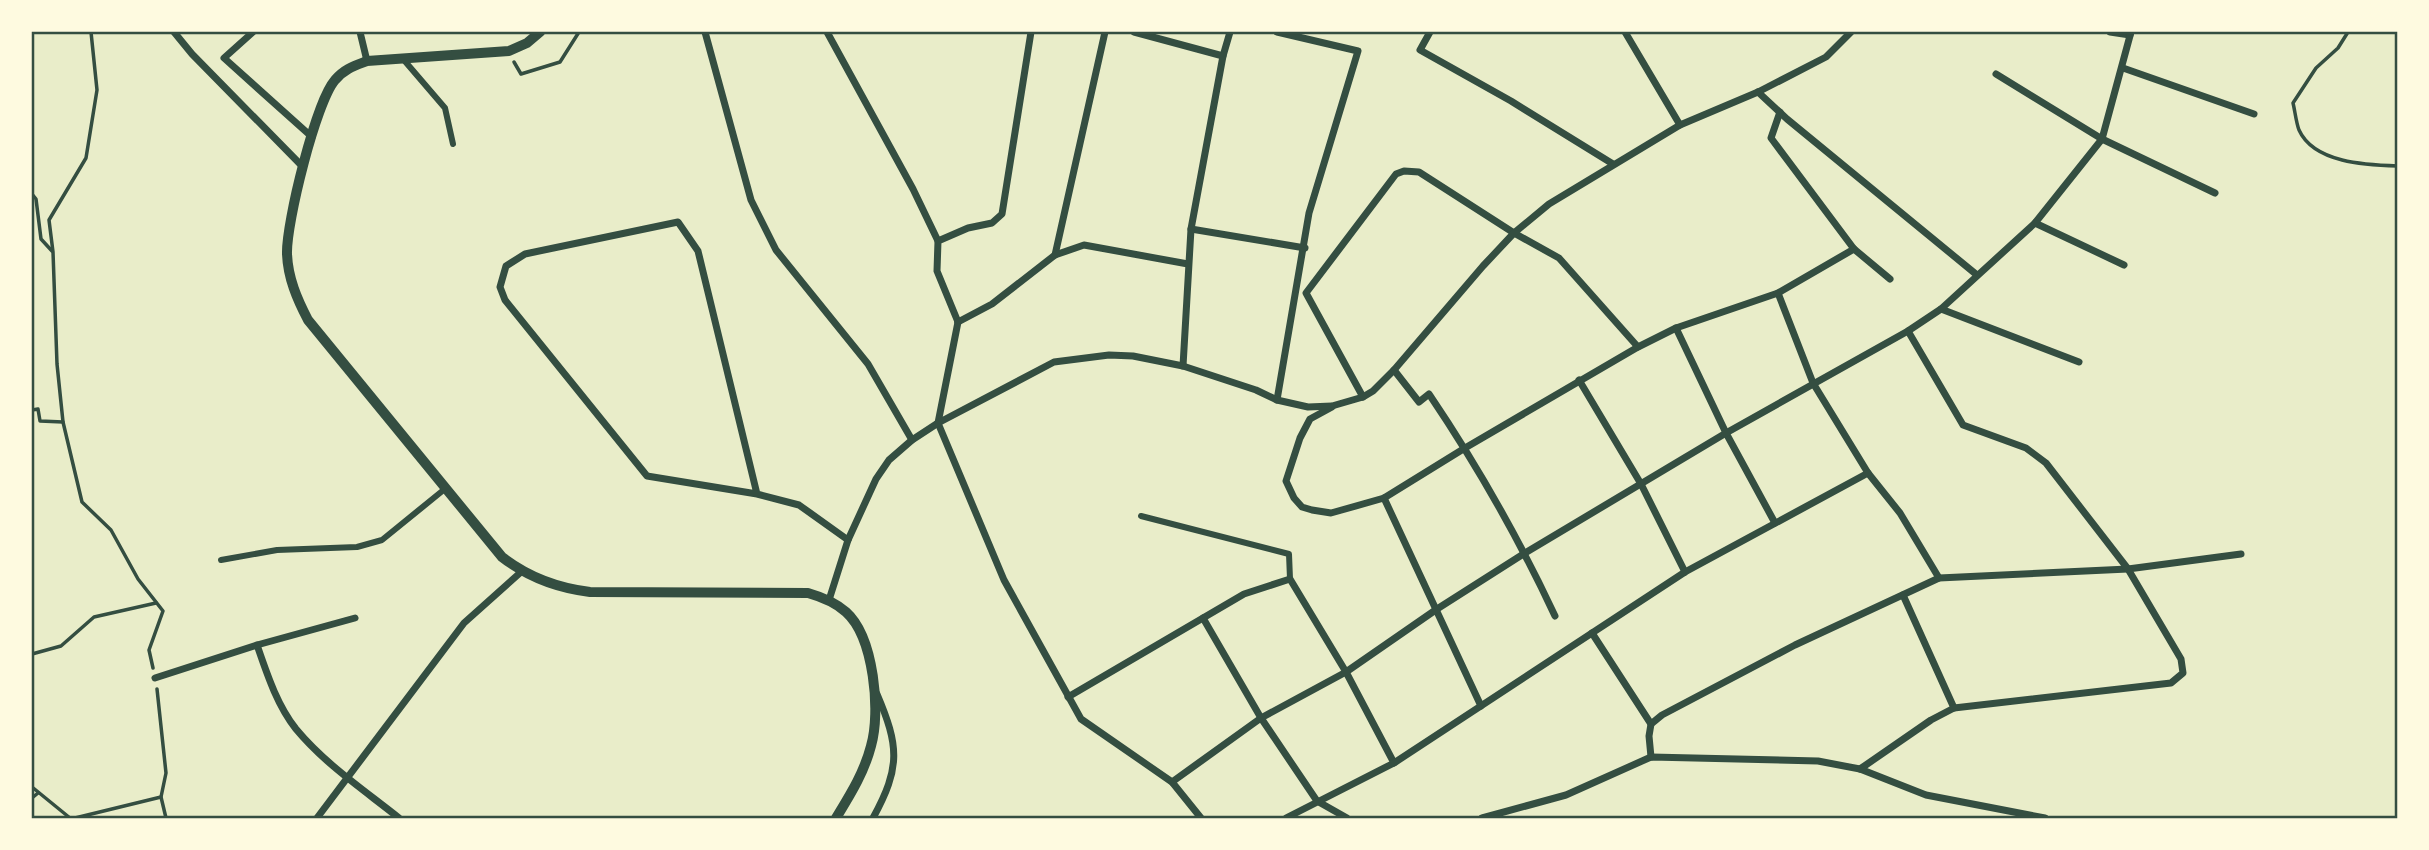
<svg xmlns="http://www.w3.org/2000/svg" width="2429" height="850" font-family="'PT Sans Narrow',sans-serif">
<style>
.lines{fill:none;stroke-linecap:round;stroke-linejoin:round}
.path{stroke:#344e41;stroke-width:3.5}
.pedestrian{stroke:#344e41;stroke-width:6}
.minor{stroke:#344e41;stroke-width:7}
.tertiary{stroke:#344e41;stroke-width:10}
.neatline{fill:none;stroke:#344e41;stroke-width:2.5}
</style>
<rect width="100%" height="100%" fill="#e9edc9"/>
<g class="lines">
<g class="path">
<polyline points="91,32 97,90 86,158 49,220 53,252 57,364 63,422 82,502 111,530 138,579 163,611 149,650 153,668"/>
<path d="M2348,32L2338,48L2316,68L2293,103C2295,111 2296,122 2299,130C2314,163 2366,165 2398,166"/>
<polyline points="514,62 521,74 560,62 579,32"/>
<polyline points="32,194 36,199 41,239 52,251"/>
<polyline points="32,410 38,409 40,421 63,422"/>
<polyline points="32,654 61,646 94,617 156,603"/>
<polyline points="157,689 166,773 161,797 166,818"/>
<polyline points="32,787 70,818"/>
<polyline points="32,798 38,793"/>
<polyline points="75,818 161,797"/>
</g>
<g class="pedestrian">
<polyline points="403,59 445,108 453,144"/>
<polyline points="1141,516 1289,554 1290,579"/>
<polyline points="221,560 277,550 357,547 382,540 446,488"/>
</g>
<g class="minor">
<polyline points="174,32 192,54 303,167"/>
<polyline points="253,32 224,58 312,137"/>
<polyline points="360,32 367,61"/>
<polyline points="705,32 751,200 776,250 868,364 912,440"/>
<polyline points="827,32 913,189 938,241"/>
<polyline points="1134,32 1223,56"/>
<polyline points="1277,32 1358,51 1309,213 1277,400"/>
<polyline points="1430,32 1420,50 1511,101 1613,164"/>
<polyline points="1625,32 1680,125"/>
<polyline points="2110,32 2130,35"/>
<polyline points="2123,68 2254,114"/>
<polyline points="1996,74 2102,139 2215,193"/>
<polyline points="1758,92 1787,119 1977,275"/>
<polyline points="1780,112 1771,138 1854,249 1890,279"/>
<polyline points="2035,223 2124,265"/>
<polyline points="1191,229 1305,248"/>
<polyline points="1055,255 1105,32"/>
<polyline points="1778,293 1813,383 1868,473 1900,513 1939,578"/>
<polyline points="1941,309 2079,362"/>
<polyline points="958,322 937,271 938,241 968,228 992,223 1002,214 1031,32"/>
<polyline points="958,322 992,304 1055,255 1084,245 1188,264"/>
<polyline points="1676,328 1726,433 1775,523"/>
<polyline points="1183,366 1191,229 1223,56 1230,32"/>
<path d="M1394,370L1419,402L1429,394C1477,465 1519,539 1555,616"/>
<polyline points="1579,380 1641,484 1685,572"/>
<polyline points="1363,397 1306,293 1396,174 1404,171 1419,172 1514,233 1559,258 1638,347"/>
<polyline points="1332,407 1310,419 1300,438 1286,481 1294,498 1302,507 1312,510 1331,513 1384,498 1465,448 1638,347 1676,328 1778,293 1854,249"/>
<polyline points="938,423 1004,580 1081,719 1172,782 1201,818"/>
<polyline points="938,423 958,322"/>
<polyline points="757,494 698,251 678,222 525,254 506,266 500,287 505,300 647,476 757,494 799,505 848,540"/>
<polyline points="1384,498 1481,706"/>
<polyline points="1903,595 1954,708"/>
<polyline points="829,600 848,540 876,479 889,460 912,440 938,423 1054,362 1109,355 1133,356 1183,366 1256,390 1277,400 1308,407 1332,406 1363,397 1373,391 1394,370 1483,266 1514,233 1549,204 1680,125 1758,92 1826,57 1851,32"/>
<polyline points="1203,618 1261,718 1317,801 1347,818"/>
<polyline points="1592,633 1651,724"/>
<path d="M257,645C267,674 277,705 296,729C325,764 364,790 399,818"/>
<polyline points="155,678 257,645 355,618"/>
<polyline points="1068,697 1244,594 1290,579 1346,672 1394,763"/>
<polyline points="1651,757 1649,736 1651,724 1662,715 1795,645 1939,578 2128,569 2241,554"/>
<polyline points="1860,769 1931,720 1954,708 2171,683 2183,673 2181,659 2128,569 2046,463 2026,448 1963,425 1908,331"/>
<polyline points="1172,782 1261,718 1346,672 1437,609 1525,553 1726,433 1908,331 1941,309 2035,223 2102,139 2131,32"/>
<polyline points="317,818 464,623 521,572"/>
<path d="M873,818C901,767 899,746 877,694"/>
<polyline points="1286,818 1394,763 1685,572 1868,473"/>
<polyline points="1482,818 1566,795 1651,757 1818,761 1860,769 1926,795 2045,818"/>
</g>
<path class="tertiary" d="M540,32L527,43L509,51L367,61C354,66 344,69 335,80C316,102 286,223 287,254C288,278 297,299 308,320L502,557C529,578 557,588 590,592L808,593C822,597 835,602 846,612C874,637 881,712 871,746C864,773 850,795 836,818"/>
</g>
<rect width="2429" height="850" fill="none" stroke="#fefae0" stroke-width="66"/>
<rect x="33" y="33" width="2363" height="784" class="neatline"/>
</svg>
